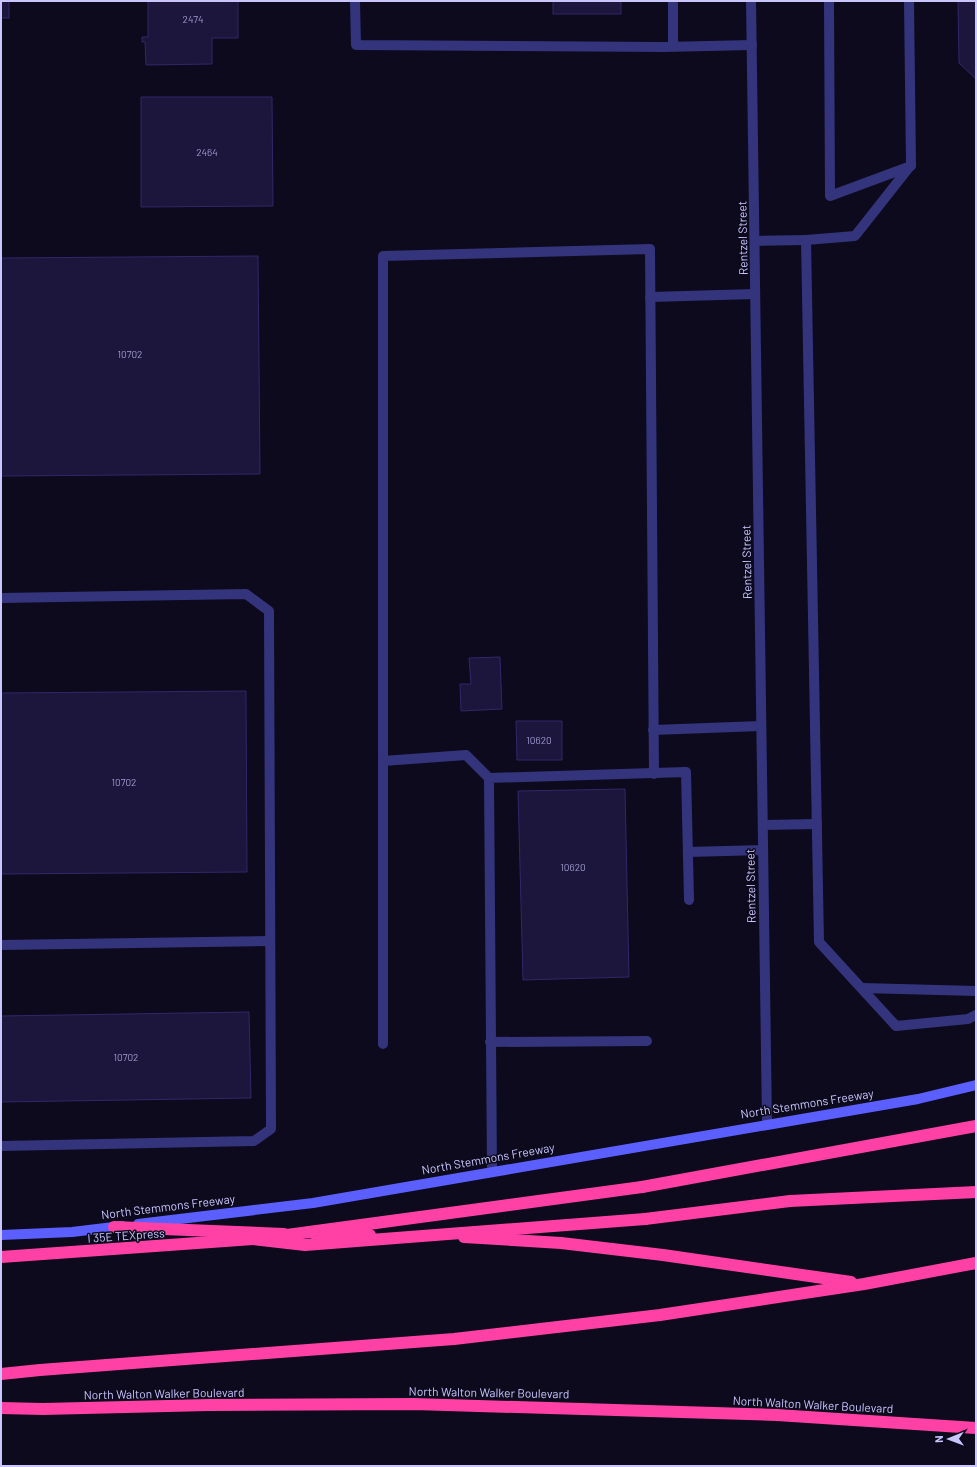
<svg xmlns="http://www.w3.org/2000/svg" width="977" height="1467" font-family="Barlow,sans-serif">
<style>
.building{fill:#1c163d;stroke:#31276a}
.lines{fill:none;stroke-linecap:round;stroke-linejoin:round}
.service{stroke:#34347c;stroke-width:10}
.minor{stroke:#34347c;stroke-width:10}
.secondary{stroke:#5c5fff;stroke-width:10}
.motorway{stroke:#ff40a4;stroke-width:12}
.motorway-bridge{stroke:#ff40a4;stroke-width:12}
.labels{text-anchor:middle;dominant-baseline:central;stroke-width:3;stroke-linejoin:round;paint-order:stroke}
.number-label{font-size:10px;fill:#9e99ce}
.street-label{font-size:12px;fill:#c9c5ff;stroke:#0c0a1c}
</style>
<rect width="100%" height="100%" fill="#0c0a1c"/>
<g class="building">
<rect x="1" y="1" width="8" height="17"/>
<polygon points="148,1 238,1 238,38 212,38 212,64 146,65 145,42 142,42 142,37 148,37"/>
<rect x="553" y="1" width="68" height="13"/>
<polygon points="958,1 976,1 976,79 959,63"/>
<polygon points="141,97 272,97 273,206 141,207"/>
<polygon points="258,256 260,474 1,476 1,258"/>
<polygon points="500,657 502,709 461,711 460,684 471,684 469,658"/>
<polygon points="246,691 247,872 1,874 1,693"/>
<polygon points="516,721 562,721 562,760 517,760"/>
<polygon points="625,789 629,977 523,980 518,791"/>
<polygon points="249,1012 251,1098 1,1102 1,1016"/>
</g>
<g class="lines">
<g class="service">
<polyline points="355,1 356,45 664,47 752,45"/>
<polyline points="673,1 673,46"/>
<polyline points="829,1 830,196 911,166"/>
<polyline points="909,1 911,165 855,236 806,240 819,942 896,1026 968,1019 976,1015"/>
<polyline points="755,241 806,240"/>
<polyline points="650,297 755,294"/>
<polyline points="1,598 246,594 269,611 271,1129 254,1141 1,1146"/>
<polyline points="653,730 761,726"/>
<polyline points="383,761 383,256 650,249 654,774"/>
<polyline points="763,825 817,824"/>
<polyline points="688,852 763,850"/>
<polyline points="1,945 270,941"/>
<polyline points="862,988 976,991"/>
<polyline points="490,1042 647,1041"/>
<polyline points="383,1044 383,761 466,755 489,778"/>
<polyline points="492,1172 489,778 686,772 689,900"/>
</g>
<polyline class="minor" points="751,1 767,1123"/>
<g class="secondary">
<polyline points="138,1224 313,1203 918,1099 976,1085"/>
<polyline points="1,1235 72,1232 122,1226"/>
</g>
<g class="motorway">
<polyline points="642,1187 976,1126"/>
<polyline points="645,1219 790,1201 976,1192"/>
<polyline points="114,1227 284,1234"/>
<polyline points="316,1235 370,1235"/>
<polyline points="464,1237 561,1243 663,1255 851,1282"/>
<polyline points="1,1257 253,1239"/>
<polyline points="1,1374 40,1370 454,1339 660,1315 864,1284 976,1263"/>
<polyline points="1,1408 43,1409 209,1405 414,1404 777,1415 976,1428"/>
</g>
<g class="motorway-bridge">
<polyline points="272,1237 642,1187"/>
<polyline points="253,1239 305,1245 645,1219"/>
</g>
</g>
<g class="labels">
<g class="number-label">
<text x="193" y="19">2474</text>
<text x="207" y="152">2464</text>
<text x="130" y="354">10702</text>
<text x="539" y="740">10620</text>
<text x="124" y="782">10702</text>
<text x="573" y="867">10620</text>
<text x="126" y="1057">10702</text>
</g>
<g class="street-label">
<text transform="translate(742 238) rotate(-91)">Rentzel Street</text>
<text transform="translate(746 562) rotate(-91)">Rentzel Street</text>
<text transform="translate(750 886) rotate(-91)">Rentzel Street</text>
<text transform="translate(807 1103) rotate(-9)">North Stemmons Freeway</text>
<text transform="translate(488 1158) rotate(-10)">North Stemmons Freeway</text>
<text transform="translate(168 1206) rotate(-7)">North Stemmons Freeway</text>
<text transform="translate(126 1235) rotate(-4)">I 35E TEXpress</text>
<text transform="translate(489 1392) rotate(1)">North Walton Walker Boulevard</text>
<text transform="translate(164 1393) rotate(-1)">North Walton Walker Boulevard</text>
<text transform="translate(813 1404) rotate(3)">North Walton Walker Boulevard</text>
</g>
</g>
<rect width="977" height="1467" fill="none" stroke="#c9c5ff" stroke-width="4"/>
<g transform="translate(949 1439) rotate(269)" stroke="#0c0a1c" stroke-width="3" paint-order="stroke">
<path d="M0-3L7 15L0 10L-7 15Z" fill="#c9c5ff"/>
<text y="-6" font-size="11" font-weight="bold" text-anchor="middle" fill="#c9c5ff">N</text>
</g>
</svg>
